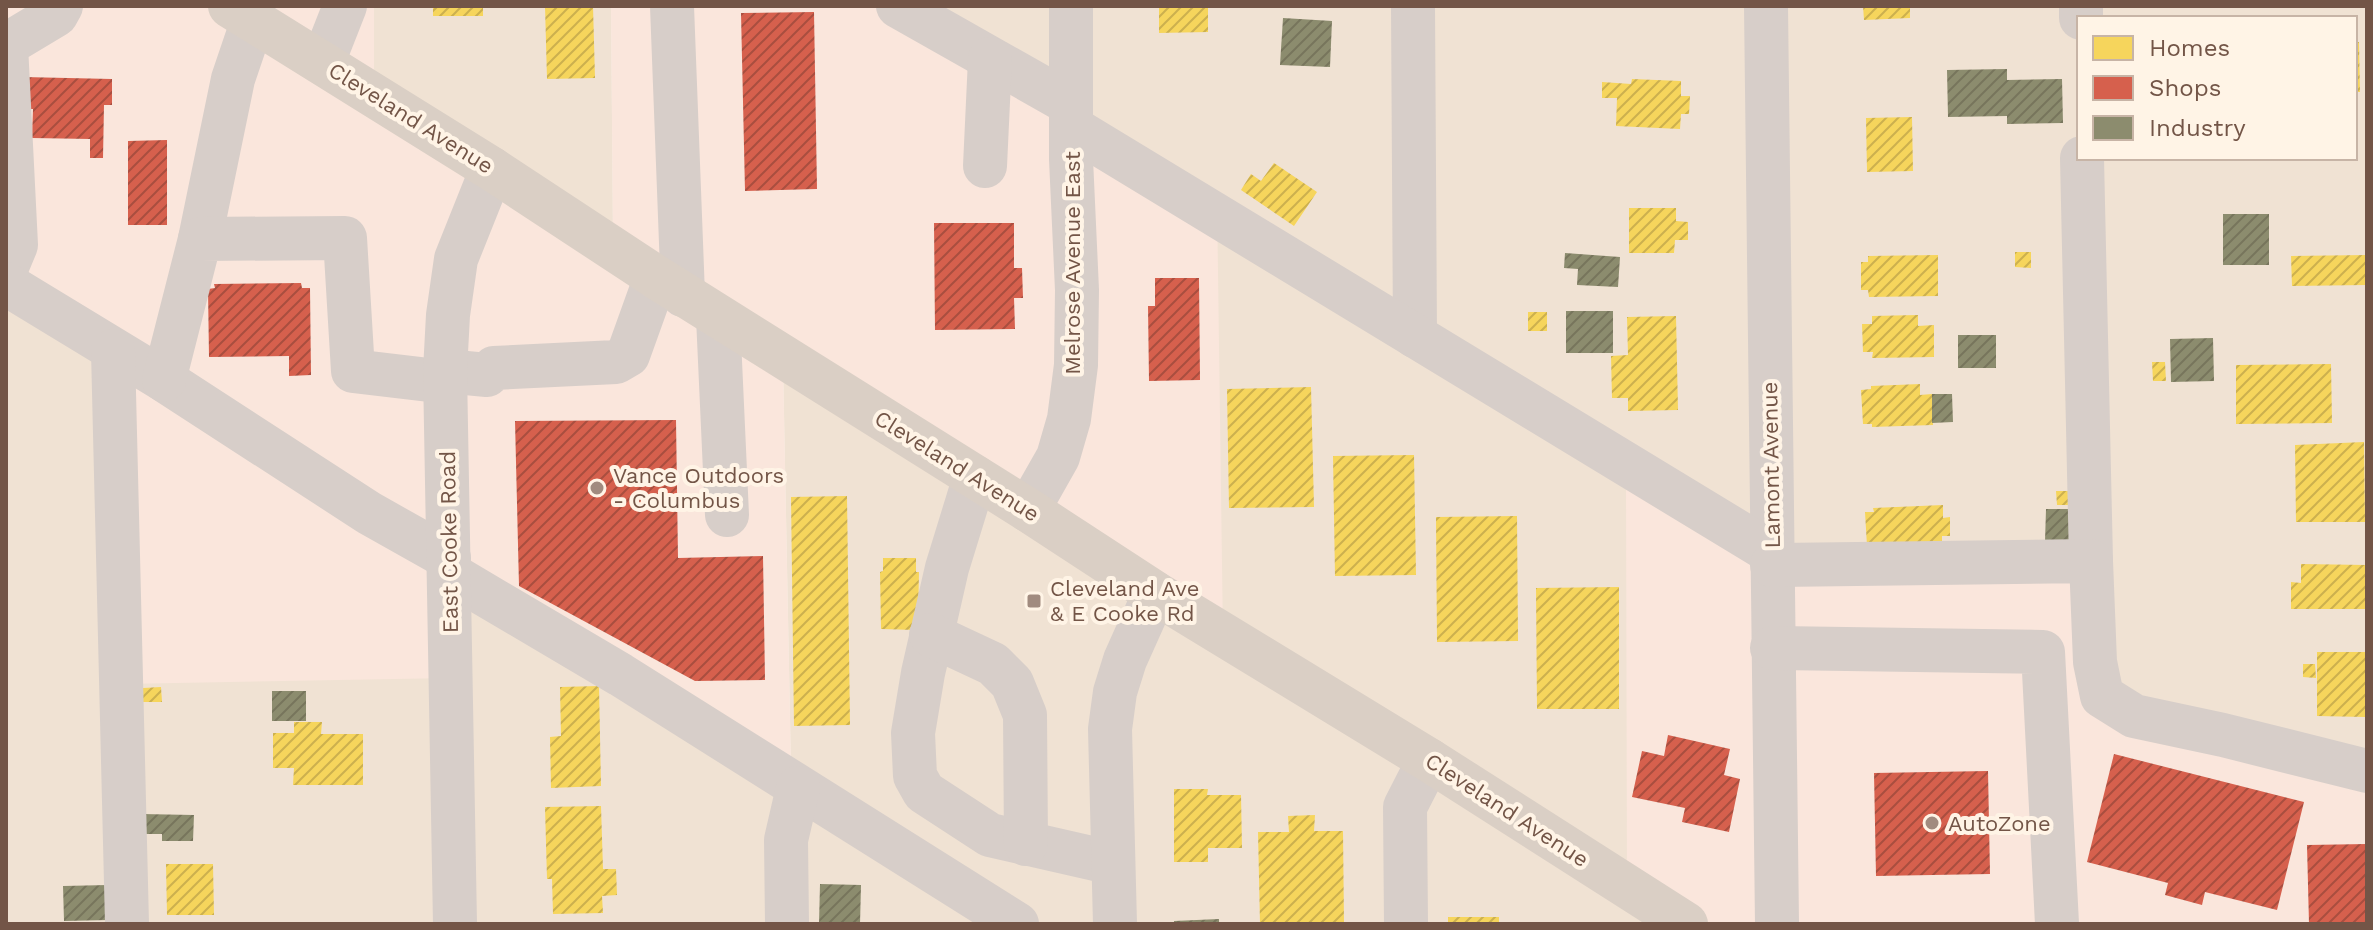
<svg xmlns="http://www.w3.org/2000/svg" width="2373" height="930" font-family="'Work Sans',sans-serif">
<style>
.residential{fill:#f0e2d3;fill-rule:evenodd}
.commercial{fill:#fae6dc}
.homes{fill:url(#homes-hatch)}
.shops{fill:url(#shops-hatch)}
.industry{fill:url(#industry-hatch)}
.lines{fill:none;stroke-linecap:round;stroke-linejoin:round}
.minor{stroke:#d7cec9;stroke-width:44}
.major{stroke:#dacfc5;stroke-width:44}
.poi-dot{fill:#a18b7f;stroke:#fff4e6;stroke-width:3}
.labels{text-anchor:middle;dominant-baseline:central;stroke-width:8;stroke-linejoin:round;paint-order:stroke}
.street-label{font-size:22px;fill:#735547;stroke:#fff4e6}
.poi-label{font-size:22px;fill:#735547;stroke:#fff4e6;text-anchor:start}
</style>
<defs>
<pattern id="homes-hatch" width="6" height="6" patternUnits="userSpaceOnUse" patternTransform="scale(2)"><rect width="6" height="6" fill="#f6d55c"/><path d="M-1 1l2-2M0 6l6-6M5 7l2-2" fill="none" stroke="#ccb04e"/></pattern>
<pattern id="shops-hatch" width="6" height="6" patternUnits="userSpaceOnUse" patternTransform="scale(2)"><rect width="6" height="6" fill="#d6604d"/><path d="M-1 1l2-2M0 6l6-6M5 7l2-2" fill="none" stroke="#a94e3f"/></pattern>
<pattern id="industry-hatch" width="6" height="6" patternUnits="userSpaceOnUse" patternTransform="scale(2)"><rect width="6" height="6" fill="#8c8c6e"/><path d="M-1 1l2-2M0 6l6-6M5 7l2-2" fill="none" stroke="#77755c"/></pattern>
</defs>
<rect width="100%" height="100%" fill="#f7efe6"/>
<g class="residential">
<polygon points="374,6 611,6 613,240 374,93"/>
<path d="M909,6H2367V755L1688,924H6V281L450,576L791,769L783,362ZM2079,18H2355V158H2079Z"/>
</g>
<g class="commercial">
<polygon points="6,6 374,6 374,93 613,239 611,6 909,6 1217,198 1223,637 783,363 791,770 450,576 451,678 122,684 113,351 6,281"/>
<polygon points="1626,480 1773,567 2109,559 2113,691 2367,755 2367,924 1688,924 1627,889"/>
</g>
<g class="homes">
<rect x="433" y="6" width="50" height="10"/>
<polygon points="545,6 593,6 595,78 547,79"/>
<polygon points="1159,6 1208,6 1208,32 1159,33"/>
<polygon points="1863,6 1910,6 1910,18 1864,20"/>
<polygon points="2355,42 2359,42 2360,92 2355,92"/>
<polygon points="1632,79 1681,81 1681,96 1690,96 1689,114 1681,114 1680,129 1616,126 1617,98 1602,98 1602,82 1631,84"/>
<polygon points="1912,117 1913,171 1867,172 1866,118"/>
<polygon points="1274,163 1317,192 1294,226 1241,190 1251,174 1261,181"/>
<polygon points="1629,208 1676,208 1676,221 1688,222 1688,240 1675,240 1674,253 1629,253"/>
<polygon points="2015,252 2031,252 2031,268 2015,267"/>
<polygon points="1938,255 1938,296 1869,297 1868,290 1861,290 1861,262 1868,262 1868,256"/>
<polygon points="2367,255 2367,285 2292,286 2291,256"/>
<rect x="1528" y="312" width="19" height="19"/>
<polygon points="1918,315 1918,326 1934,325 1934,357 1872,358 1873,352 1863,352 1862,324 1872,324 1872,316"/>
<polygon points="1676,316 1678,410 1628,411 1628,398 1612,398 1611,356 1628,355 1627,317"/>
<polygon points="2152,362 2165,362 2166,381 2153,381"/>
<polygon points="2331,364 2332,423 2236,424 2236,365"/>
<polygon points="1920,384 1920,395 1932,394 1933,425 1872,427 1872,424 1863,424 1861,390 1871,389 1871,386"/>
<polygon points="1311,387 1314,507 1229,508 1227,389"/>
<polygon points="2364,442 2365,522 2296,522 2295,445"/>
<polygon points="1414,455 1416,575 1335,576 1333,456"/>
<polygon points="2056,491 2075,491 2075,505 2057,505"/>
<polygon points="847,496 850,725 794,726 791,497"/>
<polygon points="1943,505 1943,518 1950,517 1950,536 1942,536 1942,546 1867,546 1865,512 1874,512 1873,508"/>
<polygon points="1517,516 1518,641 1437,642 1436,517"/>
<polygon points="883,558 916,558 916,572 919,572 918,618 915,630 881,629 880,572 883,571"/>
<polygon points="2301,564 2367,565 2367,609 2291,609 2291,582 2301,583"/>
<polygon points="1619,587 1619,709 1537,709 1536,588"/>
<polygon points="2317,652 2365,652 2365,717 2317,716"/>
<polygon points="2303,664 2315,664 2316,678 2303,677"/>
<polygon points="599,686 601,786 551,788 550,737 561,736 560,687"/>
<polygon points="161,687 162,702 143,702 143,688"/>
<polygon points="294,722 322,722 321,734 363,734 363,785 293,785 294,768 273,768 273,733 294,733"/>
<polygon points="1174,789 1208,789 1207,795 1241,795 1242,848 1208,848 1208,862 1174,862"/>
<polygon points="601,806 603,869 616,869 617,895 602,896 603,913 553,914 552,879 547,879 545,807"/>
<polygon points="1315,815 1314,831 1343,831 1344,924 1260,924 1258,832 1289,832 1288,816"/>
<polygon points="166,864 213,864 214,915 167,915"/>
<rect x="1448" y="917" width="51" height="7"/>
</g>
<g class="shops">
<polygon points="814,12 817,189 745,191 741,13"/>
<polygon points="23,77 112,79 112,105 104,105 103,158 90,158 90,139 32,138 33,109 23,109"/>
<polygon points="167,140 167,225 128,225 128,141"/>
<polygon points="934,223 1014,223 1014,268 1022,268 1023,298 1014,298 1015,329 935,330"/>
<polygon points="1155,278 1199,278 1200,380 1149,381 1148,306 1155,306"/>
<polygon points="301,283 302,288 310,288 311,375 289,376 289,356 209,357 208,289 215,288 214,284"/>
<polygon points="676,420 678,558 763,556 765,680 695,681 519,586 515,421"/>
<polygon points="1668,735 1730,749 1724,775 1740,779 1729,832 1682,822 1685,808 1632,797 1642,751 1664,756"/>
<polygon points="2114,754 2304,802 2277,910 2205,892 2202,905 2165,895 2168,883 2087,862"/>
<polygon points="1988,771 1990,874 1876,876 1874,773"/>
<polygon points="2367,844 2367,924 2309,924 2307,845"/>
</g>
<g class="industry">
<polygon points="1283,18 1332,21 1330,67 1280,65"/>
<polygon points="2007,69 2007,80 2062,79 2063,123 2007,124 2007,116 1948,117 1947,70"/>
<rect x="2223" y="214" width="46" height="51"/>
<polygon points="1565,253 1620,257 1618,287 1577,285 1578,269 1564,268"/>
<rect x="1566" y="311" width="47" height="42"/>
<rect x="1958" y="335" width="38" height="33"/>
<polygon points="2213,338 2214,381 2171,382 2170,339"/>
<polygon points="1932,394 1952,394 1953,422 1932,423"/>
<polygon points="2046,509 2073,509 2073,542 2045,542"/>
<rect x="272" y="691" width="34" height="30"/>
<polygon points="141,814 194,815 193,841 162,841 162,834 141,834"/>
<polygon points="820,884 861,885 860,924 819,924"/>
<polygon points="108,885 109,920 64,921 63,886"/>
<polygon points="1219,919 1219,924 1174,924 1174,921"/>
</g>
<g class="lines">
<g class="minor">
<polyline points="672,6 683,295"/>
<polyline points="898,6 1071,104"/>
<polyline points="1413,6 1415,336"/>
<polyline points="1766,6 1777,924"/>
<polyline points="2081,6 2081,18"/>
<polyline points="323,62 345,6"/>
<polyline points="1071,127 1771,552"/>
<polyline points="2082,158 2091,561"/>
<polyline points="985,166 990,59"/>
<polyline points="200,239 233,79 253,20"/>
<polyline points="6,269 16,245 6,45 56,15 61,6"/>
<polyline points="6,284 164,380 369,513 449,558"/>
<polyline points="718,317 727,515"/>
<polyline points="113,351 127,924"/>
<polyline points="445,371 487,375 494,368 616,362 628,355 656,277"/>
<polyline points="164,380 200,239 345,238 353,371 446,382"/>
<polyline points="975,477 947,568 923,673 913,733 915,776 924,792 990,835 1113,863"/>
<polyline points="1028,510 1058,457 1069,419 1076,365 1077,290 1071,159 1071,6"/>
<polyline points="1772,565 2091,561 2095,662 2102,696 2134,716 2223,735 2367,771"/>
<polyline points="450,574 621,675 1017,924"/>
<polyline points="931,635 993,664 1012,683 1025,715 1026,844"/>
<polyline points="1772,648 2043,652 2057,924"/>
<polyline points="455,924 445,371 448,315 456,259 492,169"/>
<polyline points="787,924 786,840 798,788"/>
<polyline points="1115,924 1110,729 1115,692 1125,660 1155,593"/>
<polyline points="1406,924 1405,807 1429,760"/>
</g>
<polyline class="major" points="230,6 492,169 656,277 1028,510 1155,593 1429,760 1686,924"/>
</g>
<g class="poi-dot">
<circle cx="597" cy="488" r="8"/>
<rect x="1026" y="593" width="16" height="16" rx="4"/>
<circle cx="1932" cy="823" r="8"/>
</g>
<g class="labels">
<g class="street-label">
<text transform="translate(411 118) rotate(32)">Cleveland Avenue</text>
<text transform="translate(1072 263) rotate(-90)">Melrose Avenue East</text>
<text transform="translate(1771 465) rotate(-91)">Lamont Avenue</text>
<text transform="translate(957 466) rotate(32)">Cleveland Avenue</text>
<text transform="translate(449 542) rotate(-91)">East Cooke Road</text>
<text transform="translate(1507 810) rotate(33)">Cleveland Avenue</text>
</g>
<g class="poi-label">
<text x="613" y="475">Vance Outdoors<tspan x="613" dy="25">- Columbus</tspan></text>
<text x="1050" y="588">Cleveland Ave<tspan x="1050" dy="25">&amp; E Cooke Rd</tspan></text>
<text x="1948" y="823">AutoZone</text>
</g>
</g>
<rect width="2373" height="930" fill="none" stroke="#735547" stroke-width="16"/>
<rect x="2077" y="16" width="280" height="144" fill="#fff4e6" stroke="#c7b4a6" stroke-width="2"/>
<rect x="2093" y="36" width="40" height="24" fill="#f6d55c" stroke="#c7b4a6" stroke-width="2"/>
<text x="2149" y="56" font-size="24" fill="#735547">Homes</text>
<rect x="2093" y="76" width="40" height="24" fill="#d6604d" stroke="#c7b4a6" stroke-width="2"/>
<text x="2149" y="96" font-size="24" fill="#735547">Shops</text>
<rect x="2093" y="116" width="40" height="24" fill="#8c8c6e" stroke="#c7b4a6" stroke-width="2"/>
<text x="2149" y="136" font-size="24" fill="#735547">Industry</text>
</svg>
